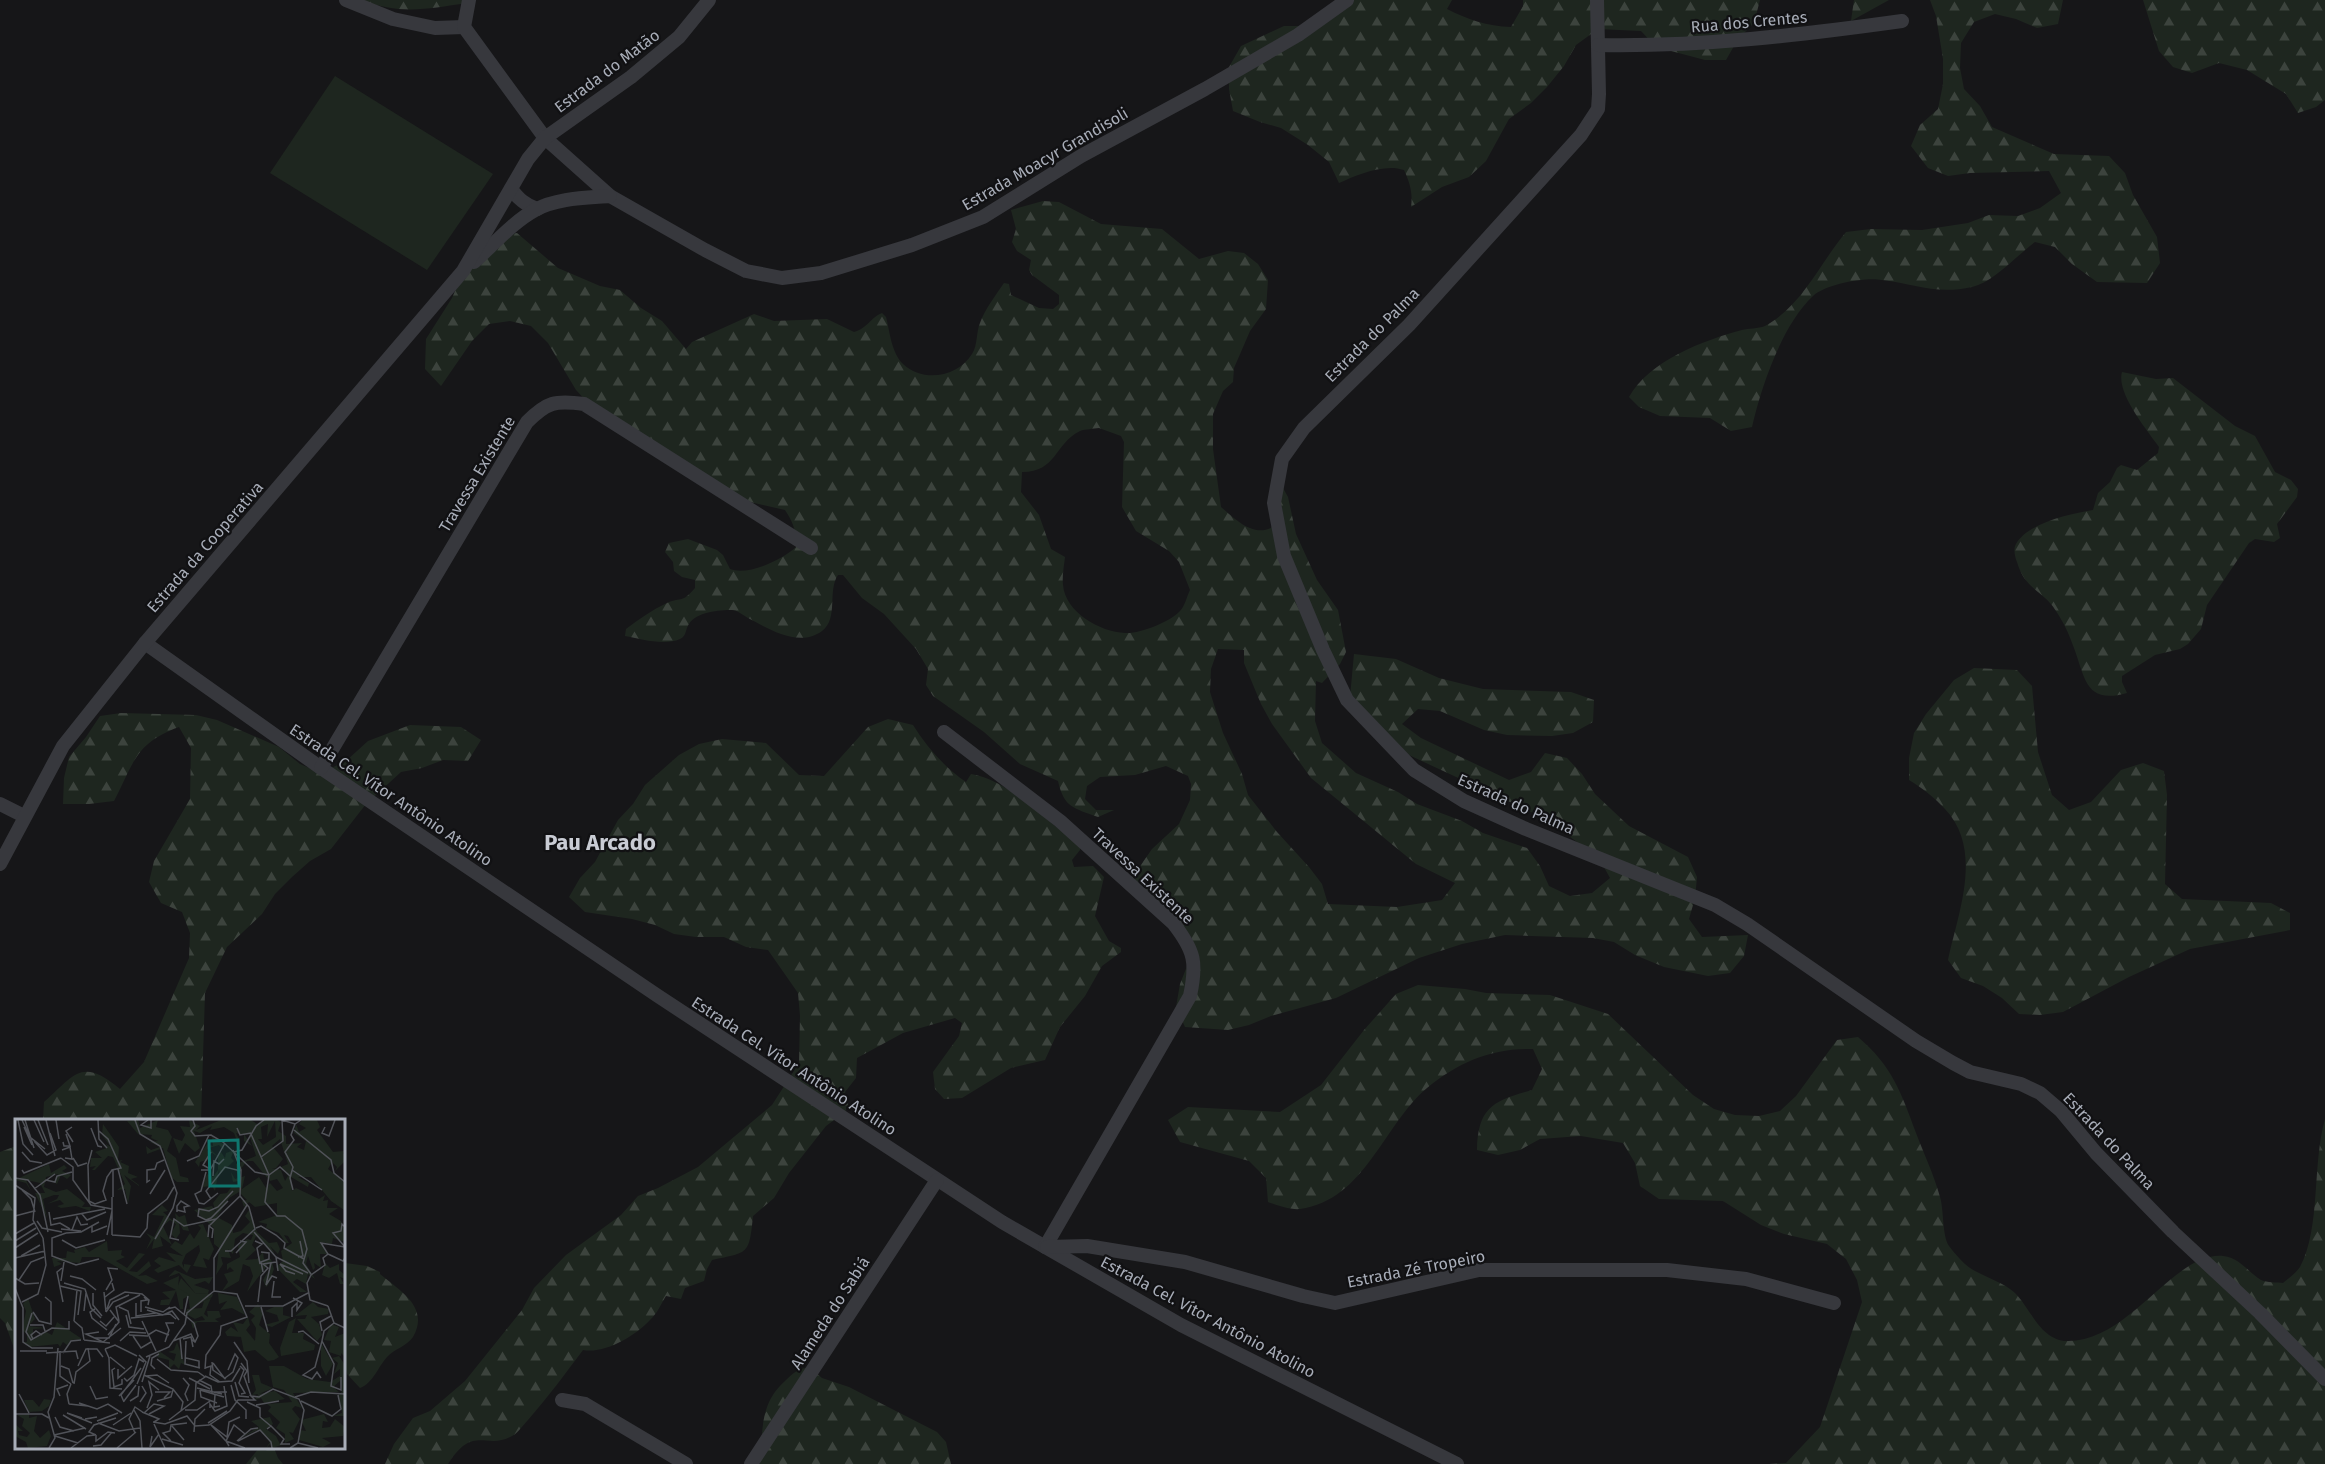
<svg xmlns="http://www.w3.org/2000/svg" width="2325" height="1464" font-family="'Fira Sans',sans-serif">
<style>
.grass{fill:#1e261f}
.forest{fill:url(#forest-firs);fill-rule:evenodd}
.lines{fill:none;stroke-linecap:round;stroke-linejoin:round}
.minor{stroke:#37383d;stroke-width:14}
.labels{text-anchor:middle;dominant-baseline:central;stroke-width:4.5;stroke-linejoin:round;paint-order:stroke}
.street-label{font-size:16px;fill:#a8adb8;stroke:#111113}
.district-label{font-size:22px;font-weight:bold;fill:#c9ccd4;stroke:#111113}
.inset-road{fill:none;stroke:#505258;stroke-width:1.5}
.view{fill:#0f766e;fill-opacity:0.15;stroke:#0f766e;stroke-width:3}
.inset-edge{fill:none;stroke:#a8adb8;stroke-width:3}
</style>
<defs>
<pattern id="forest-firs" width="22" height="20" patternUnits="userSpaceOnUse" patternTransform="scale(1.5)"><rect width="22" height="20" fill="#1e261f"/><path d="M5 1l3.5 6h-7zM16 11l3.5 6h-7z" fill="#3c433d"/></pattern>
</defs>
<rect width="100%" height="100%" fill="#161618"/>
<polygon class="grass" points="335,76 493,174 427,270 270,173"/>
<g class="forest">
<path d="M361,0H471L467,3C426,9 401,15 361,0Z"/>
<path d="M1350,0H1452L1447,9C1469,20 1486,26 1511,27L1523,6V0H1760L1754,23L1738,39L1726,60H1705L1656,47L1641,31L1598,29L1576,45L1564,66L1547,87L1531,103L1509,119L1486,161L1469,177L1442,187L1411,207C1413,193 1410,183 1404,170C1385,163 1356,175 1339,183L1329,162L1308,145L1281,128L1260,122L1233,111L1229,89V67L1241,46L1284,26H1311Z"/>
<polygon points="1854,0 1889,0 1851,21"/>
<path d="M1930,0H2063L2058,24L2037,28L2016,19L1995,14L1974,22L1961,43L1960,68L1964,89L1980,106L1992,127L2054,154L2109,156L2125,173L2133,195L2157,237L2160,263L2147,283L2097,282L2072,264L2055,247L2035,242C2017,255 1994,282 1972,287C1936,295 1916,284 1882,280C1865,277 1826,284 1813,296C1782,325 1761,387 1752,427L1731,431L1710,418L1660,416L1639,407L1629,397C1649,361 1704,340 1742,330C1749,328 1758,329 1765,326C1802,306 1820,263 1846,232L1871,229L1922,230L1968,223L1989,215L2018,216L2040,208L2061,193L2049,171L1970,173L1948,176L1928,168L1911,146L1920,125L1938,109L1943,84V59L1936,16Z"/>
<polygon points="2143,0 2325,0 2325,100 2316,107 2298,113 2286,94 2247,70 2219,63 2192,73 2173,67 2159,51"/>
<path d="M1043,201L1059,202L1101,224L1162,229L1199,259L1228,251L1244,253L1258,264L1268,280L1266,309L1250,331L1234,368L1233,382L1223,391L1213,414V449L1221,507C1234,518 1252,537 1271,528L1283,488L1288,497L1296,534L1317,580L1338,610L1346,652L1340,664L1322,683L1316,681L1315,721L1322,743L1356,773L1398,792L1417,804L1462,821L1483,833L1527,848L1540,866L1549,886L1570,896L1592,893L1610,878L1599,858L1544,818L1396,749L1350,697L1354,654L1396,659L1439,678L1483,689L1571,692L1594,700L1593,722L1573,733L1552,736L1507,735L1484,730L1440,711L1418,709L1402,724L1421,738L1509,780L1531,772L1545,753L1567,758L1582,774L1595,794L1629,826L1688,857L1697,877L1695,898L1689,919L1702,937L1748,935L1744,956L1730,973L1708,976L1664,967L1635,955L1614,942L1593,938L1505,935L1462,944L1419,958L1336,998L1271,1016L1249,1025L1228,1030L1185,1027L1176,1007L1180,984L1193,951L1131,879L1152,849L1179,824L1190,800L1191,784L1188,776L1166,766L1135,775L1100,777L1087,786L1085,799L1096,810H1114L1098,817C1074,808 1064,808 1058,781L1020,764L984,732L933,696L926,685L928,669L916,649L884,614L862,598L843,575H838C827,591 839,618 822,631C799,648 769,629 748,618C743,615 737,610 732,610C719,610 696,612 689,624C685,629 687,636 680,639C664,646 641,639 625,636L626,629C639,619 652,610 667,603C683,596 681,604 695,588V580L682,577L674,571L673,562L665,552L669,543L688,539L717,550L723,555L730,569C748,576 782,560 796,547C798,534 792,520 785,510L746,501L592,407L576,390L548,343L531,326L510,321L489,324L472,341L441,386L425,369L426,339L452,298L461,277L496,236L517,233L558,268L600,286L620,290L641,308L662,321L686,349L692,342L754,314L774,321L827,319L854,332C868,328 870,318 882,313L886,317C890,332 891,352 903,364C923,383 958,377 972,354C978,345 976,332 980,323C985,309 996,295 1004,283L1009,284L1011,295L1039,308L1053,309L1059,304V295L1032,275L1029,270L1031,260L1017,251L1012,242L1016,229L1011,210ZM1099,428L1121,436L1124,442L1122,507L1136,531L1169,551L1179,562L1190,590C1187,596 1185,606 1180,611C1170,622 1140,634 1125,633C1100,632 1065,612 1063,585C1062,576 1064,566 1065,557L1051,549L1039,515L1021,492L1022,472C1057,472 1054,444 1080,431C1085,429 1093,429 1099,428ZM1218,649L1244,650V663L1261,704L1272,724L1311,778L1416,864L1455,883L1442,900L1397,907L1328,904L1322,884L1309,867L1277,832L1248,795L1242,774L1223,733L1210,692L1211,669Z"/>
<path d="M2122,372L2156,379L2173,378L2235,426L2255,436L2275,472L2291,480L2298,489L2297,497L2277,524L2280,538L2274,542L2255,539L2249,543L2207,605L2201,629L2188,644L2180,649L2155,655L2122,676V682L2127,693C2085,705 2085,677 2074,648C2069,634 2064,623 2056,611C2043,590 2025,590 2017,562C2015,557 2013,549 2016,544C2028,523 2069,514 2093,510L2098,493L2110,482L2117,468L2121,465L2137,470L2158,453L2159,447C2147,430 2116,393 2122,372Z"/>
<path d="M1974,668L2017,670L2032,686L2038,752L2052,795L2069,810L2091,802L2121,770L2143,763L2164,771L2167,795L2165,884L2182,899L2271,903L2290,913V930L2190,949L2129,977L2063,1012L2040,1015L2019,1014L2002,998L1983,986L1961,978L1948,960C1958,913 1984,850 1945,809C1934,797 1922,788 1909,780V758L1914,733L1926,714L1954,680Z"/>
<path d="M121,713L196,715L217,720L279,747L300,764L321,773L346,761L368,741L410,725L461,727L481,740L468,761L443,760L422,768L401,772L366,804L331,849L310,861L292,877L275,894L262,914L227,947L205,993L201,1120H43L44,1102C75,1074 82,1057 120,1089L144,1062L189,958L190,933L182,912L161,903L149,882L154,861L190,799L191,748L179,727C135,743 134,763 114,801L89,804H63L64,778L69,757L86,737L100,716Z"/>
<path d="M888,719L913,725C927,747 944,767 966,782L971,774C1010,780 1046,823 1080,844V850L1072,860L1074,867L1093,866L1104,877L1095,916L1109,941L1121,948V952L1102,966L1085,996L1060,1027L1045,1060L1011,1068L962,1098L944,1099L935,1089L933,1072L959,1036L962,1023L955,1018L903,1033L857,1058L856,1078L845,1092L848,1105L845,1112L826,1126L789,1173L774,1198L753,1216C749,1255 749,1252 712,1260L707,1269L704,1281L685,1288L681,1299L666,1296C661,1304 657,1314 650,1320C635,1336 605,1354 583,1350C565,1374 548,1397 528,1420C523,1425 518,1433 512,1436C486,1451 474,1423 448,1464H385L394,1444L413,1418L430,1411L465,1381L522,1310L534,1288L566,1255L621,1215L638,1196L658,1188L698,1167L772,1105L799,1063L800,1016L798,993L768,950L746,947L724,937H696L674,934L655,925L632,919L585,912L569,897L580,878L595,862L618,820L633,804L645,785L679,755L699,744L722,739L766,743L799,775L824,776L868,727Z"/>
<path d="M1418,985L1465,989L1486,993L1550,995L1608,1014L1693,1095L1714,1109L1735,1115L1759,1116L1780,1111L1796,1096L1837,1040L1858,1037C1892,1066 1901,1092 1916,1133C1924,1154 1934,1175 1940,1197C1944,1210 1942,1236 1949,1246C1955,1254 1966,1267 1975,1271C1988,1278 2004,1283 2015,1293C2031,1309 2040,1340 2067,1341C2130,1342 2173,1252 2223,1256C2240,1258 2248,1272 2261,1280C2267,1283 2277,1282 2283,1283C2289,1278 2296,1273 2300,1267C2321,1228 2312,1164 2325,1119V1464H1769L1786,1463L1820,1427L1862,1302L1857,1280L1846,1259L1827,1244L1784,1234L1761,1225L1723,1201L1659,1199L1640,1186L1635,1163L1623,1143L1581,1136L1540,1139L1520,1150L1498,1155L1477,1150C1478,1107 1493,1101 1532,1090L1542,1069L1533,1049C1491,1048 1459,1062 1427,1088C1383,1125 1365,1200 1300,1209C1291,1210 1277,1205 1268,1202L1266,1178L1249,1161L1180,1142L1168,1120L1188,1107L1280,1112L1321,1085L1364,1030L1396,994Z"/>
<polygon points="16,1146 16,1354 5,1323 0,1318 0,1152"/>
<path d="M345,1263L367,1266L380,1272V1274C400,1291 430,1307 413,1337C407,1346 394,1349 387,1357C378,1367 373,1383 360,1388L347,1374L344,1358Z"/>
<path d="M809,1367L822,1378L849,1387L937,1432L946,1442L951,1464H760C763,1432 759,1404 785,1381C793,1373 798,1369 809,1367Z"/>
<polygon points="259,1448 274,1448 278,1458 283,1464 246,1464"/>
</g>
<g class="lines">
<g class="minor">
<polyline points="346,0 393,19 435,28 464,27"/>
<polyline points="469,0 464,27 545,138 610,196 705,250 746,271 782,278 821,273 912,245 983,217 1081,156 1205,89 1298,35 1347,0"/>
<polyline points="1597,0 1599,94 1598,109 1581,135 1409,325 1304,428 1282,459 1274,503 1284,556 1323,650 1347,700 1414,770 1464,801 1526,829 1715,905 1747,924 1916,1041 1953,1063 1970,1072 2021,1084 2040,1093 2061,1111 2096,1153 2173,1232 2260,1313 2325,1379"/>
<path d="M1598,45C1701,47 1801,35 1902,21"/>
<path d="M511,189C519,199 524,204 537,209"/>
<path d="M474,262C493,245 513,222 535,210C557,198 585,198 610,196"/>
<polyline points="145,643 321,768 658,996 1002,1222 1181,1325 1457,1464"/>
<path d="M944,732L1060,821L1173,923C1195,951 1197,963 1190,996L1045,1247"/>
<path d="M321,768L527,422C547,402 555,400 584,404L811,548"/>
<polyline points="0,804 24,816"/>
<polyline points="0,864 63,746 145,643 463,271 528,159 545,138 631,77 679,37 709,0"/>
<polyline points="1047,1247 1087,1246 1185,1262 1303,1296 1335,1303 1479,1270 1667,1270 1746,1279 1834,1303"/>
<polyline points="562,1400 585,1404 686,1464"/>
<polyline points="751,1464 937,1180"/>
</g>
</g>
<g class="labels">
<g class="street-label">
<text transform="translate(1749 22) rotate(-5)">Rua dos Crentes</text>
<text transform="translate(607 71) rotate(-37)">Estrada do Matão</text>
<text transform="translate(1045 159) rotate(-30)">Estrada Moacyr Grandisoli</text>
<text transform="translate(1372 335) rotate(-45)">Estrada do Palma</text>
<text transform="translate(477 474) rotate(-59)">Travessa Existente</text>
<text transform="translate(205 547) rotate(-49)">Estrada da Cooperativa</text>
<text transform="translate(391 795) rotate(34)">Estrada Cel. Vítor Antônio Atolino</text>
<text transform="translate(1516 804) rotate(24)">Estrada do Palma</text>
<text transform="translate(1143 876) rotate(43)">Travessa Existente</text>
<text transform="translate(794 1066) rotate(33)">Estrada Cel. Vítor Antônio Atolino</text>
<text transform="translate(2109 1141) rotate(47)">Estrada do Palma</text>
<text transform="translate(1416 1269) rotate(-11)">Estrada Zé Tropeiro</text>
<text transform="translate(830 1313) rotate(-57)">Alameda do Sabiá</text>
<text transform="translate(1208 1317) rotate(28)">Estrada Cel. Vítor Antônio Atolino</text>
</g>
<g class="district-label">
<text x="600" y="842">Pau Arcado</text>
</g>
</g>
<g transform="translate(15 1119)">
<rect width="330" height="330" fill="#161618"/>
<path d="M166,159L180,174L198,175L197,178L175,190L173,176L162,169Z" fill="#1e261f"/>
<path d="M123,1L125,9L143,1L141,8L153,11L157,18L152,32L161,39L165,57L173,59L174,63H162L156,58L148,29L132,35L131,27L136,31L145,28L135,23L143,22L136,19L137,16L123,15L112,2ZM174,1L185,7L181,11L206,1H236L242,5L248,1H262L266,3L263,12L271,17V25L287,24L282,28L289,31L291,22L279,14L281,5L284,13L291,9L284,5L287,1H302L305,8L302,11L318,33L329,32L328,35L330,34V48L329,43L320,52L322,48L317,43L313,50L330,63L329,91L316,82L296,58H283L294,64L293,68L276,58L277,72L281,69L304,80L310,76L308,82L313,81L312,89H323L314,95L326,102L330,113V123L318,119L317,125L306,123L313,135H305L306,149L299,144L300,149L298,151L293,137L291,145L300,160L293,155L291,165L282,160L278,163L292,173H285L261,148L268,142L266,132L277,124L273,117L269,116L274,124H271L264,114L251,109L252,105L243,103L262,96V84L240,88L234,83L229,88L227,82L232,81L224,73L214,79L202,98L217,106L218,114L226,112L235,103L230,97L234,91L242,113L254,124L262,123L265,130L263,135L255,127L260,135L241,117L237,126L241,131L230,141L242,140L248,133L249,140H256L259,150L253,166L251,168L248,161L254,151V144L232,173L238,157L235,148L228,145L224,162L207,172L213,163L209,155L219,152L215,148L212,151V145L225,138L223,127L232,120L236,121L238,116L228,114L220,120L218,135L213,130L216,139L206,138L208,145L201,156L204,129L199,125V109L179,91L197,87L201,93L198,84L205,75L212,74L217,67L224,69V62L218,63L216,53L220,60L230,57L227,70L244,58L251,69L255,64L262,72L268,69L262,60L255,62L238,42H232L222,55L221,45L241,37L234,15H229L237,27L229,22V16L221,14L224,20L225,31L219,14L209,8L195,11L197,7L185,14L179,12L185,29L180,33L170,24L164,35L158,19L167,22L170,16L165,7L175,8ZM260,2L261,18L248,26L243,20H247L246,8L253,5L252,18ZM265,20L273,45L266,48L273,57L270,62L266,51L257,49H261L268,40L257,27ZM88,5L104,28L103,42L108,41L105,43L114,47L113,54L123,58L116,60L124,66V67L109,56L116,67L113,85L110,70L102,71L110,65L98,38L93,37L80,51H77L81,47L75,48L76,39H87L80,33L92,29L91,25L96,28L87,16ZM197,18L208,25L209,31L204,26L194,29L202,37L206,33L210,39L211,34L219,31L216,39L219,42L205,55L204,50L200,72L197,67L187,68L192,55L198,58L203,51V38L192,30L195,40L185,43L184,48L180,43L192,25L198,27ZM34,45L36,54L49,46L52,49L47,52L56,56L52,60L46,56L42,65L39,63L43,55L31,58L29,68L41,73L52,70L70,84L67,88H76L75,92L61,87L46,89L42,87L49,85L45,81L32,85L42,80L44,76H39L28,80L32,99L20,74H30L25,64L11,61L16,72L11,64L0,61ZM147,86L153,92L148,93L157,101L161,100L160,94L164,98L170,96L174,112L168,111L164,103L165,114L161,120L156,115L161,105L155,101L148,107L157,126L145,117L148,127L137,130L139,120L131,131L136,120L131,114L139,118L149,97L137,96ZM188,105L199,130L194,141L188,139L192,149L178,147L185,132L184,126L171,135L167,144L169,149V145L176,146L172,154L164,146L143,154L139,151L146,147L139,142L144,138L161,143L151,133L168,137L155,128L160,122L167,126L175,114L179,120L186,109L183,106ZM92,122L93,132L107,131L106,136L110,138L101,142L112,149L124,134L130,135L114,152L122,153L134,142L136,147L123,157L131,156L143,162L132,165L84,138H67L65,144L42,142L47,145L39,148L37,139H51L52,132L60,134L59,131L70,128L74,133ZM310,144L315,149L324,145V151L330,156V160L325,158L329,165H325L322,154L314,159L307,156ZM160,151L180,160L198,158L194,165L190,162L179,166L194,171L193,175L180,174L164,154L153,158ZM164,157L163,169L175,176L168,180V190H165L161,172L154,186H145L146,181L155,180L147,173L161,171L148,164ZM203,174L222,178L230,196L217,189L205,191L212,182L204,185ZM13,179L20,200L13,207L31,209L18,210V221L31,213L37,216L42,203L67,220L56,221L52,226L48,223L45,228L43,225L14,228L9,223H12V215L7,211L11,192L8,185ZM196,179L189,195L193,198L192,192H204L206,198L200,200L204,203H182L178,210L176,203L190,201L187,197L180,200L171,195L172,190L187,189L189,182ZM298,183L303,188L314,190L313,195L296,198L304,205L307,216L302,222L282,200H290L292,196L280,197ZM243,185L248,194L244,206L255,215L254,224L264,238L259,241L253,242L240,231L229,233L226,218L212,217L210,213L216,208L223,213L218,203L228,205L233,198L235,206L231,211L240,222L241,209L236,201L240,197L234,193ZM259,188H268V196L276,198L257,208L249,206L264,202L262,196L250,192ZM281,199L277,214H289L288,220L300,226L299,231L266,237L265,229L274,203ZM316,205L324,208L320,218L330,214V238L326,234V237L314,233L316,222L309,221ZM162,223L170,246L166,244L164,250L159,245L154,250V241L142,238L144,232L159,242L161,235L153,233L159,231ZM306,224L318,245L311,257L306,247ZM324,237L330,246L329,297H318L327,294L324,276L327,272L325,262L318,268L324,273L278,274L287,289L280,287L277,290L285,300L278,314L274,313L279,320L270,324V315L261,309L265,303L253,292L256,288L252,285L277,283L269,271L258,268L254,247H269L292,260L315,263L325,257V250L319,255L323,244L317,239ZM237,256H244L246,264L258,269L244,275L260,272L270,280L249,284L246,279L240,281L243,275L237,276L241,271ZM29,280L36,281L34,287L27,292L14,293L9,281H18L24,288ZM14,295V299L22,297L19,312L25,319L34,311L36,317L32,327L13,329L11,323L0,317V305L8,312H3L4,316L12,318L15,314L7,307L9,300L2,296ZM309,295L313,303L308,302L307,309L315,308L320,300L330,308L328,317L307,319L316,324L308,328L284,321L285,311L291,312L286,301ZM255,298L258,305L251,310L261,317L265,325H270L257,329L256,324L251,329L255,323L245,310L225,319L244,308L236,302Z" fill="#1e261f" fill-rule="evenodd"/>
<path class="inset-road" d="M3,1L8,25L18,36M7,1L15,18L30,30M10,1L19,29M19,1L29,23M23,1L33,26M31,1L40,37M41,1L44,20M83,1L84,20L92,29M120,1L125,15L145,27L162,74L158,89L140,120M133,1L126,6L136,9V1M178,1L180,7L176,12L180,17L196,16L208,23L240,53L254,56M267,1L280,5L286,1M9,8L17,26M57,8L51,12L58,23M310,8L307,14L314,17L320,1M76,9L83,27L87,28M222,9L225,16L236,14M279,11L316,41L319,54L330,63M236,15L254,56M19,22L32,36L41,31L35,14M48,23L49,27H55L51,15M47,31L55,28L57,40L50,39M218,31L226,51L225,77M7,33L15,42L27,44M219,33L227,31L241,7L249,1M246,38L268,22L267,1M46,39L58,48V61L76,86L97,90M58,39L63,47L72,44M172,42L184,37L194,16M103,50L112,85M195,50L188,46L196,33M7,51L9,54L46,39M98,51V78M186,51H195L210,24M277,51L307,71M191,53L186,72L180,75L184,84L189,85L203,74M254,56L250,83L262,97H270L287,111L292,130L288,144L296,155M254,56L265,48L275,57M198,57L199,42L204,45L209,40M0,59L13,61L25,76L33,113M135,61L132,63V51L140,50L142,44L149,41M26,65L31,61L40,63L42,57L57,53M0,66L20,79L18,101L28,119M19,70L40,55M7,71L16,80L20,93M278,71L275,59L278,48L270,33L279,21L276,16L280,5M135,75L150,51M97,78V116M196,80L191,72L210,48L226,52M74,82L80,85L91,81L88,72L92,58L97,51L106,49L93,20L84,12M74,82L73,46L77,31M213,82L196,99L191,101L183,97L184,90L194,92L203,88L218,72M34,93L36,106L45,104L55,110M162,93V87L166,82L174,87L169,88L170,93L162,91M67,95L72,101L91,93M0,97L19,92M38,100L90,90M22,102L27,109L47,113M77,107V113L92,107M194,107L225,77M241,109L246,107L261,116L270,124L269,129L289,140M46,110L66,112M57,111L62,98L66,106L73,105M239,113L261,138L263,152M51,114L37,119V137L61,146L84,140M51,114L66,113L84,103M0,115L19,104M92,116L97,92M97,116L125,118L132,109L133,95L152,80L159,68M193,118L194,107L198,110L197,119M47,121L61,129L90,121M164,121L155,119L159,100L169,107L201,100M0,122L21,109M240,122L247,125L242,129L245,145M330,128L318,114L326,112L327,105L330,108M0,129L23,114M210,132H216L240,110L234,88L225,77M246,133L254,134V140L246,143L248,153M221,134L231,123L225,122M313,135L328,142L330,139M6,137L25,126M261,138L293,154M283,138L288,137L285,122M0,139L30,132M256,144L251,166L257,157L262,159M265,145L288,155M265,145L271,152L280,155M47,149L42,153L48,183M55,157L67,160L81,171M0,159L10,165L24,164M4,161L16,143L29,138M46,162L49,143M259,162L257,178H266M49,164L70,170L76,189L86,199M45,167L66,172L63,196M0,169L8,189V223L17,229H38M91,171L97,161L93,149L103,150M199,172V139L232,86M89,173L91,193M78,174V186L87,197M90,178L99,171L97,164M7,183L23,175L31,146L28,119M243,183L246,157L253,149L248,145L261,143M121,184V197L141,194M230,187H268L293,174M313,187L295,181L292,164L296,156L310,146L308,139L313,135L306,124L330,128M313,187L319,204L330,209M104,188L113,192L116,205M130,188L148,193L155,188M246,188L253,213M80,190L75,193L77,199L92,211M92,190L95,181L110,173L127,175L134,181L133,186M152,190L160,188L179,204M132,191L148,196L157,192L164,201M69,192L71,174M18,193L24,202L36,205V183L30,178M91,193L98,183L114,176M126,193V182L132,181L129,178M17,194L11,213L16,221L37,209L54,210V202M111,196L114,208L129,210M169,196L173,177M277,198V189L282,184V191L287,184L278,179M116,199L155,195L161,200M59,202L62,171M59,202L67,209L69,221M85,202L91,207L99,198M104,202L101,188L125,176M127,202L141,232M319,204L309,212L307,222L319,245L316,267L326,271V258M15,206H28L30,212M307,212L305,203L316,197M84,213L71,215L88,223L106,209M283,213L288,212L304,225M93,216L104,203L95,191M114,216L133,217M133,216L141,211L154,216M118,217L126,229L136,223M80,219H94L101,205M165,219L167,240M18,220L16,216L21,212L27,216M168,220L176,218L178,228M176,220L180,223L183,217L179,204M69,221L95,224M105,222L115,213L131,214M158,222L176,215L180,223M171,222L170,245L185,249M150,223L154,211L151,204H159M219,223L232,242L234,264M90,230L94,239L95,269L107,270M90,230L100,226L122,237M5,232H32M45,232V257L56,265M31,234L61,232L63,240M48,234L56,222L66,221M95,238L110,250M131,238L154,228L170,205L172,194L199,172L222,175L232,198L206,207L205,216L191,236L190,250M171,239L184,242V248M142,240L156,251L183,253M197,243L198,251L211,260M198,244L210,260M226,244L232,252L229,257L236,277M46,247L54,250L58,264M63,247L71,230H82L88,238M225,247L229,251L224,264L230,274L226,275M100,249L97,251L99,268L107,265V260M190,249L196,247L195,256L205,263M103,250V259L117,247M140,250L136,246L137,239L144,235M129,256L158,270L168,283L166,292M131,257L142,256L154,264M190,257L203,263L217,262L225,249M109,259L112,262L119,256L124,240L129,243M168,259L174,266L170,275L173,282M174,259L195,270M210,259L218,253L223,239L220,235L213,251M306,259L302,253L297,260L288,256L300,248L307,222M184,261L196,267L197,273H212M127,263L135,237M220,263L224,277L234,278M59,265L61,253L75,242L73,229M122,265L131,243L124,236M216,266L220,281L231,291V300M75,267L81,280L93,278M182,269L207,275M185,271L209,278M185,271L186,278L202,284M140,273H155L149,279M4,275L14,294M200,276L199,288L205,287M45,277L42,270L53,266M104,277L119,261M280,278L296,273L330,275M109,282L121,266M115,282L123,277L124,267M142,282L156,278L158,271M286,282L317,297L326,290L323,276M109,283L106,276L126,249M125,283L131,274L127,267M232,283L245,289V298L257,308M64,284L82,290L93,285L107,294M54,285L52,275L56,265M54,285L73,287M241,286L264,282M132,289L137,276L134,263L144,271M195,289V285L200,292L212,287L209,267M119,291L125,302L127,329M170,291H182L195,282M127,293L144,300L139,303M129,294L139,285L149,287L134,295M0,295H27L34,299M48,296L71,310M40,298L45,308L59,312M67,299L52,294L77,304M77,299L70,300L82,298M154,301L180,281L181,264L190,258L183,253M82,302L103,294M138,303L150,305L172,297L180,307L194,306L215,292L223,281H240L236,277L244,278L258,270L284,280L289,291L283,324L275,329M83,304L104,312L125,309M193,304L212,292M139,305L150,329M195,305L212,318L214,303L225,298M98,306L116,294M196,306L211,322L230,329M157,307L169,321M252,310L256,307L269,320L266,325H275M179,313L180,300L190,290M120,314L114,300L120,288L129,294M39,316L70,309M81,316L74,313L79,306L101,299M81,316V322L93,313L100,314M40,317L63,324M137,317L135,328L144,315M147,320L168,326M156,322L148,314L155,312L156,306L172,304M222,322L236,310L243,309M223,322L245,311L256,323L257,329M283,324L303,329M78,327L86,326L97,313M214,327L211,322L219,306L230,315M34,329L40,319L33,293L39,278L43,229M56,329L72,317L80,316M102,329L121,313"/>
<path class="view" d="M223,21L224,67H195L194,22Z"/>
<rect width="330" height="330" class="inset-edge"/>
</g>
</svg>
